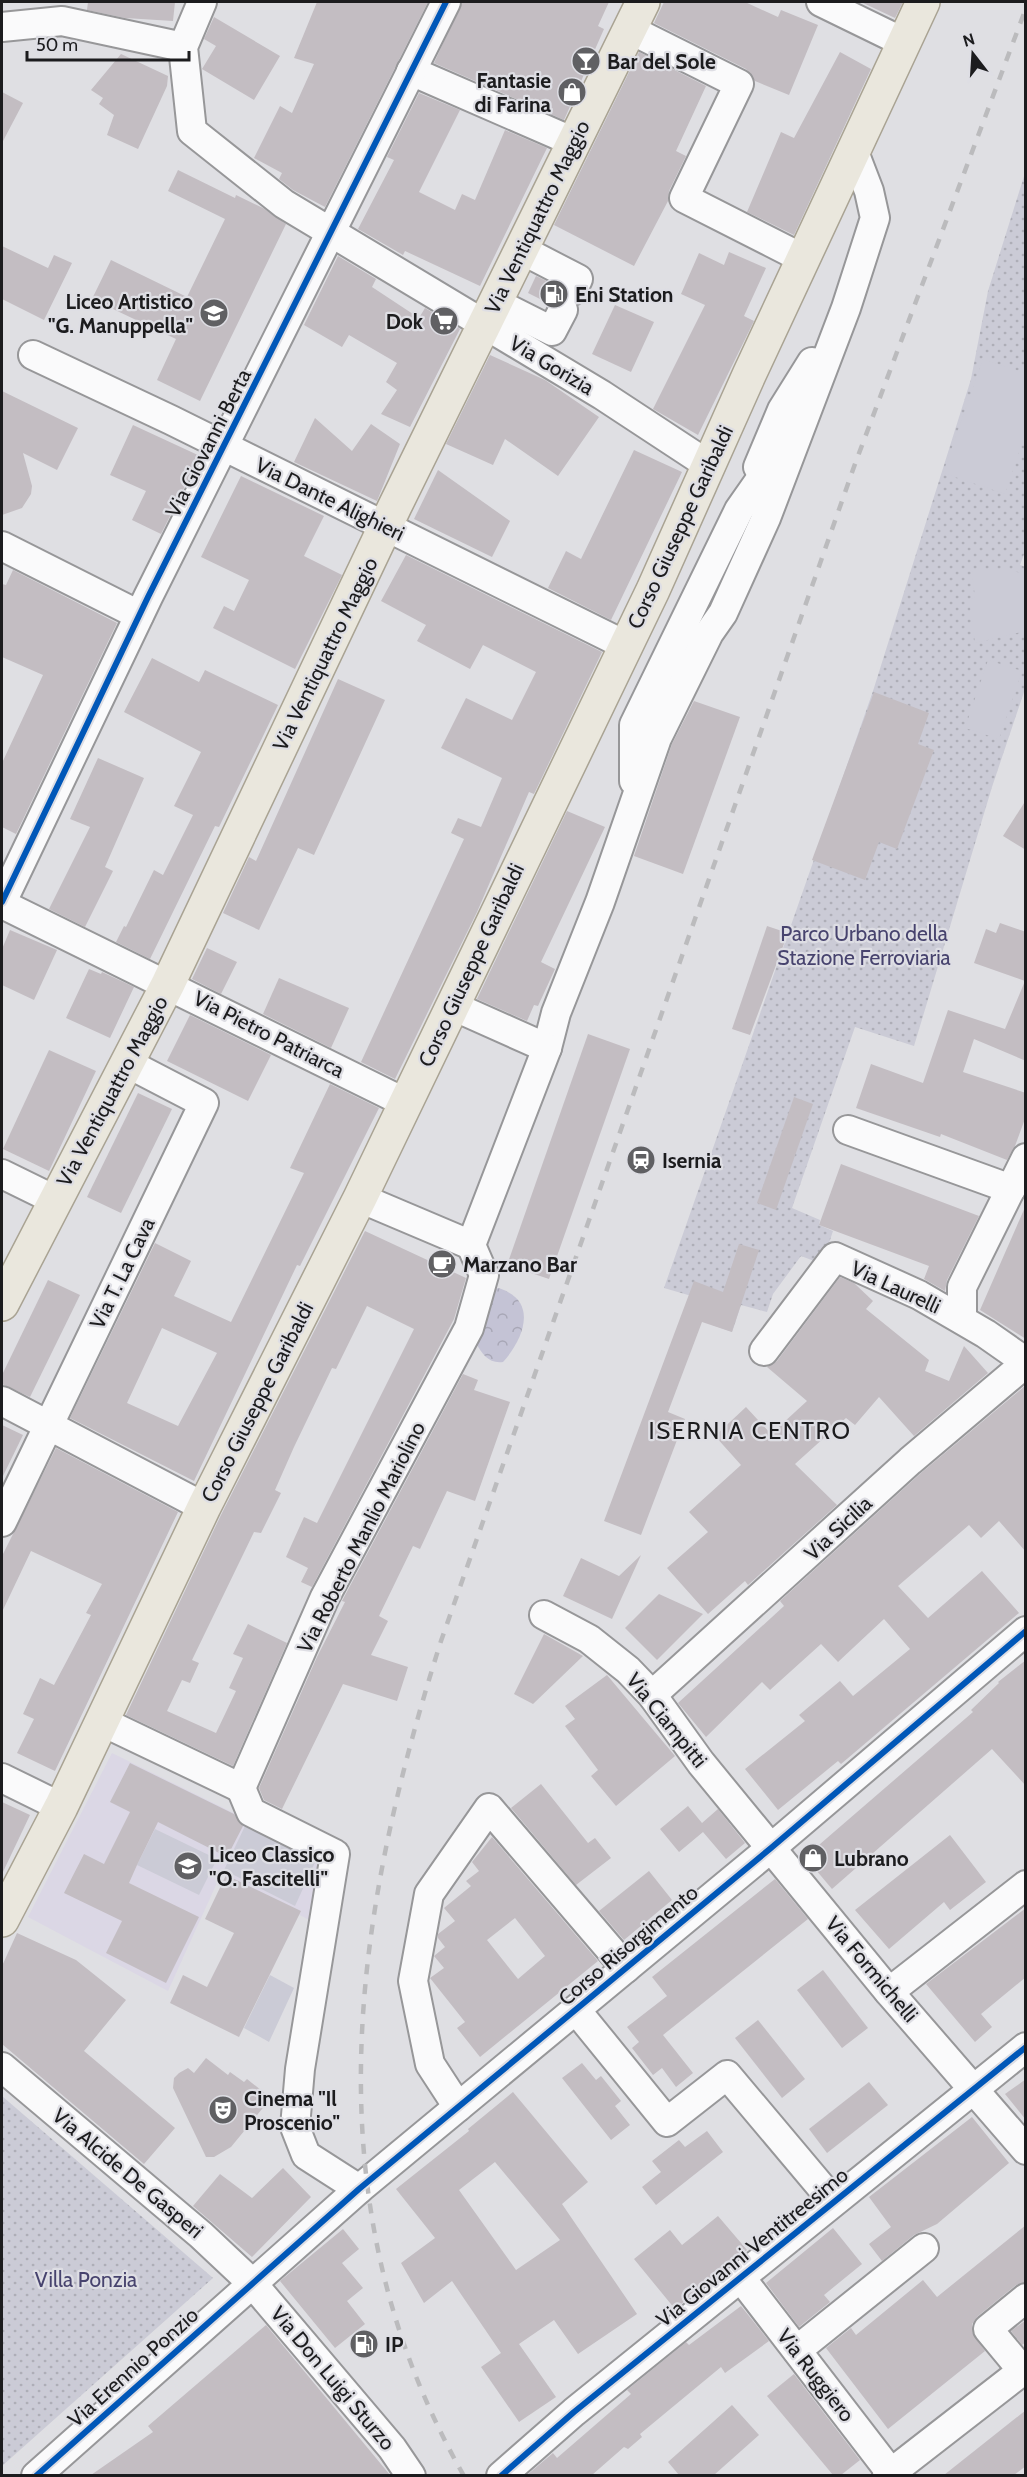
<svg xmlns="http://www.w3.org/2000/svg" width="1027" height="2477" font-family="Cabin,sans-serif">
<style>
.education{fill:#dbd7e5}
.green{fill:url(#green-dots)}
.forest{fill:url(#forest-crowns)}
.pitch{fill:#cbcbd6}
.building{fill:#c3bdc2;fill-rule:evenodd}
.lines{fill:none;stroke-linecap:round;stroke-linejoin:round}
.minor-casing{stroke:#979799;stroke-width:32}
.major-casing{stroke:#a9a393;stroke-width:36}
.minor{stroke:#fafafb;stroke-width:28}
.major{stroke:#eae7dd;stroke-width:33}
.rail{stroke:#bbbbbd;stroke-width:4.5;stroke-dasharray:10 10;stroke-linecap:butt}
.cycleway-casing{stroke:#dedee4;stroke-width:10}
.cycleway{stroke:#0057b8;stroke-width:6}
.labels{text-anchor:middle;dominant-baseline:central;stroke-width:4.5;stroke-linejoin:round;paint-order:stroke}
.poi-label{font-size:21px;font-weight:bold;fill:#1c1c1e;stroke:#dedee4;text-anchor:start}
.street-label{font-size:21px;fill:#1c1c1e;stroke:#dedee4}
.park-label{font-size:21px;fill:#47436e;stroke:#dedee4}
.quarter-label{font-size:24px;letter-spacing:1.5px;fill:#1c1c1e;stroke:#dedee4}
</style>
<defs>
<pattern id="green-dots" width="8" height="8" patternUnits="userSpaceOnUse" patternTransform="scale(1.5)"><rect width="8" height="8" fill="#cbcbd6"/><path d="M2 2h.1M6 6h.1" fill="none" stroke="#aeaeb7" stroke-width="1.8" stroke-linecap="round"/></pattern>
<pattern id="forest-crowns" width="20" height="18" patternUnits="userSpaceOnUse" patternTransform="scale(1.5)"><rect width="20" height="18" fill="#c4c3d5"/><path d="M2 6a3 3 0 1 1 6 0M12 15a3 3 0 1 1 6 0" fill="none" stroke="#a8a7b6"/></pattern>
</defs>
<rect width="100%" height="100%" fill="#dfdfe3"/>
<polygon class="education" points="112,1753 323,1857 315,1923 221,1874 168,1991 28,1917"/>
<g class="green">
<polygon points="1025,173 1026,549 1020,565 1026,567 1025,689 992,787 914,1046 855,1027 792,1208 820,1220 819,1225 833,1231 822,1264 801,1256 773,1294 767,1312 741,1305 732,1332 712,1325 719,1304 664,1288 873,691 971,379 988,291"/>
<polygon points="2,2096 213,2278 2,2466"/>
</g>
<path class="forest" d="M498,1288C539,1300 524,1339 503,1362C489,1364 482,1354 476,1343L488,1292Z"/>
<g class="pitch">
<polygon points="983,359 1025,373 1025,434 1005,494 943,473"/>
<polygon points="972,571 1013,571 1025,574 1025,631 975,643 969,599 975,598"/>
<polygon points="988,660 1022,671 999,739 965,728"/>
<polygon points="246,1824 317,1858 295,1906 224,1870"/>
<polygon points="155,1829 217,1859 199,1895 137,1865"/>
<polygon points="270,1975 294,1988 269,2042 244,2028"/>
</g>
<g class="building">
<polygon points="88,2 175,2 173,21 125,18 87,10"/>
<polygon points="317,2 428,2 325,207 293,190 279,179 282,173 254,158 280,106 292,113 314,64 294,58"/>
<polygon points="462,2 609,2 598,26 604,29 564,120 434,63"/>
<polygon points="664,2 745,2 778,17 781,10 818,25 789,95 755,81 746,69 654,23"/>
<polygon points="861,2 903,2 895,18"/>
<polygon points="214,17 280,56 254,100 202,69 216,46 204,39"/>
<polygon points="639,52 706,86 676,151 686,156 669,191 668,201 634,266 554,225"/>
<polygon points="840,52 871,69 794,235 747,212 781,132 794,138"/>
<polygon points="121,54 168,76 167,86 138,149 107,135 114,115 99,104 103,98 91,90"/>
<polygon points="2,92 23,103 2,143"/>
<polygon points="419,93 460,110 419,192 455,210 462,194 475,200 505,130 547,148 480,286 405,251 403,255 358,229 394,160 387,157"/>
<polygon points="178,170 235,198 236,195 263,208 286,224 200,401 157,380 176,339 92,299 111,260 187,297 225,219 168,191"/>
<polygon points="2,246 48,268 54,255 72,263 44,320 2,299"/>
<polygon points="729,252 766,268 744,316 754,321 698,435 653,409 705,305 681,294 699,253 724,265"/>
<polygon points="338,256 376,279 372,287 419,318 425,308 460,329 410,427 381,414 397,390 386,382 397,363 349,335 342,347 304,325"/>
<polygon points="536,276 557,286 557,295 548,303 528,293"/>
<polygon points="615,305 654,322 631,372 592,354"/>
<polygon points="490,355 545,380 599,417 558,476 505,439 493,465 446,444"/>
<polygon points="2,391 78,428 57,470 23,453 32,486 31,494 22,508 2,515"/>
<polygon points="315,418 352,451 371,424 400,444 377,501 294,462"/>
<polygon points="133,425 200,456 161,534 132,520 146,491 110,475"/>
<polygon points="634,450 682,472 611,620 548,588 566,551 581,559"/>
<polygon points="438,470 510,521 492,557 414,519"/>
<polygon points="241,476 324,516 304,556 342,575 295,669 213,628 224,606 234,611 249,580 201,557"/>
<polygon points="406,555 602,652 534,794 529,792 477,912 395,1079 361,1062 464,839 451,833 458,818 481,827 502,778 441,748 466,698 512,720 536,672 483,645 470,669 417,641 426,625 381,601"/>
<polygon points="13,570 117,623 16,834 2,827 2,763 43,675 2,657 2,584 6,585"/>
<polygon points="152,658 199,682 205,670 278,705 219,827 215,826 150,959 116,942 124,926 126,927 154,870 163,875 193,815 174,806 201,752 124,712"/>
<polygon points="338,679 385,700 314,855 298,848 259,930 223,913 249,857 256,861"/>
<polygon points="874,692 929,713 918,744 934,750 897,849 879,842 865,880 812,860"/>
<polygon points="694,701 740,717 683,874 634,856 672,744"/>
<polygon points="98,758 144,778 105,867 113,871 85,927 49,909 90,827 70,819"/>
<polygon points="1026,800 1026,850 1003,836"/>
<polygon points="567,811 605,827 541,962 555,969 538,1006 534,1005 527,1021 477,999"/>
<polygon points="1000,923 1026,932 1026,1061 974,1039 963,1072 1026,1093 1026,1116 1015,1146 1007,1160 941,1134 940,1137 856,1108 871,1064 923,1083 948,1010 1005,1029 1025,981 974,963 986,929 996,933"/>
<polygon points="767,926 788,933 750,1035 732,1029"/>
<polygon points="10,930 57,950 34,1000 2,985 2,949"/>
<polygon points="207,948 237,962 221,994 192,979"/>
<polygon points="89,969 101,974 102,972 134,987 110,1038 66,1018"/>
<polygon points="279,978 349,1008 331,1048 263,1014"/>
<polygon points="190,1015 271,1055 248,1101 167,1061"/>
<polygon points="588,1034 630,1049 549,1279 507,1265"/>
<polygon points="49,1050 96,1071 49,1171 3,1149"/>
<path d="M330,1084L379,1108L300,1266L297,1265L194,1481L70,1418L155,1243L191,1261L174,1296L231,1322L304,1173L290,1168ZM162,1328L217,1353L178,1426L127,1403Z"/>
<polygon points="138,1093 172,1109 121,1213 87,1197"/>
<polygon points="794,1097 813,1104 776,1210 757,1203"/>
<polygon points="841,1164 979,1216 947,1280 945,1291 924,1279 929,1266 819,1225"/>
<polygon points="1026,1205 1026,1339 980,1310"/>
<polygon points="365,1231 466,1278 454,1319 312,1587 301,1582 308,1568 286,1557 304,1517 317,1523 414,1329 367,1306 336,1369 332,1368 294,1447 275,1490 281,1493 261,1533 254,1532 192,1660 199,1663 190,1683 182,1680 167,1711 216,1733 236,1691 229,1688 243,1658 233,1654 248,1624 287,1643 233,1766 126,1715 221,1515"/>
<polygon points="739,1244 759,1250 732,1332 702,1322 668,1412 685,1419 641,1535 604,1521 694,1281 723,1292"/>
<polygon points="840,1277 854,1283 873,1301 866,1309 929,1360 925,1371 949,1381 964,1346 988,1373 914,1436 879,1397 855,1425 846,1418 795,1464 837,1505 748,1585 745,1581 708,1614 667,1568 708,1532 689,1512 741,1465 715,1436 746,1407 771,1434 807,1401 767,1367 777,1361"/>
<polygon points="48,1280 80,1295 30,1397 2,1384 2,1375"/>
<polygon points="463,1374 478,1380 474,1390 510,1402 475,1501 447,1491 420,1549 413,1546 379,1616 388,1621 371,1655 408,1667 397,1701 343,1684 282,1809 264,1800 259,1788 317,1657 345,1602 342,1601"/>
<polygon points="1026,1385 1026,1552 999,1521 981,1538 969,1525 898,1586 928,1618 982,1571 1019,1613 841,1764 838,1761 778,1810 745,1769 805,1721 799,1715 840,1681 853,1696 910,1649 884,1619 838,1662 821,1644 770,1690 762,1682 706,1737 678,1703 784,1606 780,1601 921,1473"/>
<polygon points="2,1425 23,1435 2,1478"/>
<polygon points="56,1448 178,1512 55,1771 17,1753 34,1719 23,1714 40,1678 54,1685 91,1615 86,1613 102,1584 31,1551 2,1612 2,1556"/>
<polygon points="641,1555 612,1619 563,1596 581,1558 619,1576"/>
<polygon points="659,1594 703,1614 657,1660 625,1628"/>
<polygon points="544,1634 583,1656 533,1704 514,1694"/>
<polygon points="1026,1660 1026,1786 992,1749 832,1889 805,1857 973,1712 971,1710 999,1683 998,1682"/>
<polygon points="607,1675 675,1756 616,1806 591,1776 598,1770 565,1726 575,1719 565,1706"/>
<polygon points="130,1763 234,1814 243,1826 227,1857 158,1822 137,1865 129,1883 199,1917 166,1983 106,1953 122,1921 64,1893 84,1854 104,1864 130,1812 110,1802"/>
<polygon points="541,1784 588,1843 595,1838 611,1858 576,1885 511,1808"/>
<polygon points="2,1802 30,1815 2,1874"/>
<polygon points="688,1806 702,1823 718,1809 745,1843 726,1859 703,1832 679,1852 660,1829"/>
<polygon points="950,1835 986,1882 950,1910 944,1902 889,1949 855,1910"/>
<path d="M492,1837L598,1961L480,2057L457,2028L465,2022L430,1978L444,1968L434,1956L445,1947L438,1938V1934L455,1921L444,1908L471,1886L466,1881L479,1871L472,1862ZM515,1918L545,1956L518,1979L487,1940Z"/>
<polygon points="649,1871 672,1900 624,1940 599,1911"/>
<polygon points="226,1875 301,1911 239,2037 170,2003 183,1975 207,1987 234,1933 205,1919"/>
<polygon points="775,1879 808,1919 663,2035 693,2073 676,2087 662,2068 653,2075 632,2048 639,2042 627,2027 667,1996 652,1977"/>
<polygon points="1026,1908 1026,1977 981,2014 992,2027 975,2042 926,1984"/>
<polygon points="17,1933 76,1960 126,2000 84,2051 175,2128 144,2164 2,2044 2,1966"/>
<polygon points="823,1970 868,2028 842,2048 797,1990"/>
<polygon points="758,2020 805,2079 782,2098 735,2038"/>
<polygon points="206,2058 228,2075 230,2072 244,2082 247,2079 271,2098 231,2147 214,2157 206,2157 173,2088 174,2078 179,2073 188,2068 194,2073"/>
<polygon points="582,2063 596,2080 601,2076 621,2101 615,2106 630,2125 611,2140 562,2078"/>
<polygon points="1026,2079 1026,2120 1005,2094"/>
<polygon points="869,2082 888,2105 827,2153 809,2129"/>
<path d="M513,2092L588,2182L562,2204L637,2314L578,2354L554,2320L519,2344L556,2397L519,2422L481,2367L501,2353L452,2281L424,2303L401,2263L435,2238L396,2189L469,2131L468,2129ZM495,2162L560,2240L516,2270L459,2190Z"/>
<polygon points="972,2117 1009,2163 937,2224 914,2235 882,2261 869,2244 891,2227 869,2197"/>
<polygon points="707,2131 723,2152 656,2205 642,2187 661,2172 652,2161 679,2140 685,2147"/>
<polygon points="283,2168 311,2197 252,2257 193,2206 220,2174 252,2198"/>
<polygon points="718,2216 747,2250 675,2309 634,2259 670,2230 682,2245"/>
<polygon points="1026,2225 1026,2282 1016,2285 978,2316 972,2324 972,2332 985,2351 888,2429 826,2348 851,2328 856,2335 923,2280 937,2297"/>
<polygon points="833,2228 862,2264 824,2295 830,2302 799,2327 766,2283"/>
<polygon points="343,2229 359,2249 342,2263 363,2288 347,2301 365,2324 335,2348 280,2281"/>
<polygon points="741,2306 769,2341 725,2373 721,2367 640,2434 642,2437 628,2449 624,2447 592,2475 527,2475 553,2453 557,2458 631,2394 627,2390 686,2342 689,2345"/>
<polygon points="1026,2320 1026,2342 1022,2345 1011,2331"/>
<polygon points="266,2325 390,2475 91,2475 153,2432 148,2426"/>
<polygon points="794,2374 860,2460 841,2475 833,2475 767,2396"/>
<polygon points="732,2405 759,2435 714,2475 679,2475 668,2462"/>
<polygon points="1026,2410 1026,2466 1014,2475 944,2475"/>
</g>
<g class="lines">
<g class="minor-casing">
<g id="minor">
<polyline points="202,2 183,47 192,131 284,204 602,395 710,466"/>
<polyline points="821,2 903,42"/>
<polyline points="2,27 62,21 183,47"/>
<polyline points="629,29 739,84 684,198 804,259"/>
<polyline points="411,71 574,142"/>
<polyline points="522,250 578,279 572,291"/>
<polyline points="496,303 552,331 563,310"/>
<polyline points="33,355 171,420 625,645"/>
<polyline points="758,467 782,410 812,362"/>
<polyline points="2,546 139,615"/>
<polyline points="634,781 634,725 739,510 781,450"/>
<polyline points="2,902 148,597 446,2"/>
<polyline points="2,904 406,1103"/>
<polyline points="547,1048 556,1013 600,902 657,738 709,633 723,613 766,518 846,308 875,218 869,191 854,152"/>
<polyline points="848,1130 1011,1189"/>
<polyline points="2,1174 55,1200"/>
<polyline points="360,1198 471,1245 547,1048 464,1011 454,1001"/>
<polyline points="962,1318 962,1287 1026,1158"/>
<polyline points="764,1351 835,1257 919,1295 986,1334 1026,1362"/>
<polyline points="2,1401 204,1507"/>
<polyline points="2,1522 204,1103 127,1063"/>
<polyline points="544,1615 589,1639 628,1670 652,1695 701,1763 889,1992 1026,2150"/>
<polyline points="652,1695 910,1461 1026,1363"/>
<polyline points="103,1722 241,1788"/>
<polyline points="2,1778 61,1807"/>
<polyline points="241,1788 325,1597 469,1328 484,1275 471,1245"/>
<polyline points="241,1788 251,1812 335,1854 300,2069 295,2127 306,2155 359,2189"/>
<polyline points="889,1992 1026,1885"/>
<polyline points="576,2010 667,2122 727,2075 833,2201"/>
<polyline points="2,2067 201,2235 252,2283 392,2448 411,2476"/>
<polyline points="458,2107 430,2064 413,1981 429,1894 489,1808 626,1968"/>
<polyline points="741,2278 891,2473"/>
<polyline points="797,2350 924,2248"/>
<polyline points="1022,2370 988,2329 1026,2298"/>
<polyline points="36,2476 359,2189 771,1848 1026,1631"/>
<polyline points="501,2476 574,2412 1026,2047"/>
<polyline points="887,2476 1026,2368"/>
</g>
</g>
<g class="major-casing">
<g id="major">
<polyline points="2,1304 168,984 395,506 643,2"/>
<polyline points="2,1920 61,1807 204,1507 360,1198 653,590 749,375 923,2"/>
</g>
</g>
<use href="#minor" class="minor"/>
<use href="#major" class="major"/>
<path class="rail" d="M464,2476C310,2206 351,1924 441,1641L855,464L1026,8"/>
<g class="cycleway-casing">
<g id="cycleway">
<polyline points="2,902 148,597 446,2"/>
<polyline points="36,2476 359,2189 771,1848 1026,1631"/>
<polyline points="501,2476 574,2412 1026,2047"/>
</g>
</g>
<use href="#cycleway" class="cycleway"/>
</g>
<defs>
<g id="bar-disc" transform="scale(1.5)"><circle r="9.5" fill="#606063" stroke="#dedee4"/><path d="M-6-5H6L.8 .8V4.5H3.5V6h-7V4.5H-.8V.8Z" fill="#fff"/></g>
<g id="shop-disc" transform="scale(1.5)"><circle r="9.5" fill="#606063" stroke="#dedee4"/><path d="M-5-2.5h2.3a2.7 3.5 0 0 1 5.4 0H5L5.5 6h-11ZM-1.5-2.5h3a1.5 2.3 0 0 0-3 0Z" fill="#fff"/></g>
<g id="fuel-disc" transform="scale(1.5)"><circle r="9.5" fill="#606063" stroke="#dedee4"/><path d="M-5.5-6h7V0h2V4h1.3V-2.5L3-4.5l.8-.8L6-3V5H2.5V1h-1V6h-7ZM-4.2-4.7v3.2H.2V-4.7Z" fill="#fff"/></g>
<g id="school-disc" transform="scale(1.5)"><circle r="9.5" fill="#606063" stroke="#dedee4"/><path d="M0-5L7-2L0 1L-7-2ZM-4 1L0 2.5L4 1V4Q0 6-4 4Z" fill="#fff"/></g>
<g id="supermarket-disc" transform="scale(1.5)"><circle r="9.5" fill="#606063" stroke="#dedee4"/><path d="M-6-5.5h2.5l.6 2H6L4.5 2H-2.5L-4.4-4H-6ZM-1.5 3.2a1.3 1.3 0 1 0 .1 0ZM3 3.2a1.3 1.3 0 1 0 .1 0Z" fill="#fff"/></g>
<g id="station-disc" transform="scale(1.5)"><circle r="9.5" fill="#606063" stroke="#dedee4"/><path d="M-3-6H3Q5-6 5-4V2Q5 4 3 4L4.5 6H3L1.5 4h-3L-3 6H-4.5L-3 4Q-5 4-5 2V-4Q-5-6-3-6ZM-3.5-4v3h7v-3ZM-3.5 1v1.5H-2V1ZM2 1v1.5H3.5V1Z" fill="#fff"/></g>
<g id="cafe-disc" transform="scale(1.5)"><circle r="9.5" fill="#606063" stroke="#dedee4"/><path d="M-5.5-4.5H6V0H3Q3 3.5 0 3.5H-2.5Q-5.5 3.5-5.5 0ZM3-3.2v2h1.7v-2ZM-6 4.5H4V6H-6Z" fill="#fff"/></g>
<g id="theatre-disc" transform="scale(1.5)"><circle r="9.5" fill="#606063" stroke="#dedee4"/><path d="M-5-5.5Q0-4 5-5.5V0Q5 5 0 6Q-5 5-5 0ZM-3.3-2.5H-1v1.5H-3.3ZM1-2.5H3.3v1.5H1ZM-2.8 1Q0 5.5 2.8 1Z" fill="#fff"/></g>
</defs>
<g fill-rule="evenodd">
<use href="#bar-disc" x="586" y="61"/>
<use href="#shop-disc" x="572" y="92"/>
<use href="#fuel-disc" x="554" y="294"/>
<use href="#school-disc" x="214" y="313"/>
<use href="#supermarket-disc" x="444" y="321"/>
<use href="#station-disc" x="641" y="1160"/>
<use href="#cafe-disc" x="442" y="1264"/>
<use href="#shop-disc" x="813" y="1858"/>
<use href="#school-disc" x="188" y="1866"/>
<use href="#theatre-disc" x="223" y="2110"/>
<use href="#fuel-disc" x="364" y="2344"/>
</g>
<g class="labels">
<g class="poi-label">
<text x="607" y="61">Bar del Sole</text>
<text x="551" y="80" text-anchor="end">Fantasie<tspan x="551" dy="24">di Farina</tspan></text>
<text x="575" y="294">Eni Station</text>
<text x="193" y="301" text-anchor="end">Liceo Artistico<tspan x="193" dy="24">"G. Manuppella"</tspan></text>
<text x="423" y="321" text-anchor="end">Dok</text>
<text x="662" y="1160">Isernia</text>
<text x="463" y="1264">Marzano Bar</text>
<text x="209" y="1854">Liceo Classico<tspan x="209" dy="24">"O. Fascitelli"</tspan></text>
<text x="834" y="1858">Lubrano</text>
<text x="244" y="2098">Cinema "Il<tspan x="244" dy="24">Proscenio"</tspan></text>
<text x="385" y="2344">IP</text>
</g>
<g class="street-label">
<text transform="translate(537 217) rotate(-64)">Via Ventiquattro Maggio</text>
<text transform="translate(552 365) rotate(31)">Via Gorizia</text>
<text transform="translate(208 443) rotate(-63)">Via Giovanni Berta</text>
<text transform="translate(330 499) rotate(26)">Via Dante Alighieri</text>
<text transform="translate(680 527) rotate(-65)">Corso Giuseppe Garibaldi</text>
<text transform="translate(325 654) rotate(-64)">Via Ventiquattro Maggio</text>
<text transform="translate(471 965) rotate(-65)">Corso Giuseppe Garibaldi</text>
<text transform="translate(269 1034) rotate(27)">Via Pietro Patriarca</text>
<text transform="translate(112 1091) rotate(-62)">Via Ventiquattro Maggio</text>
<text transform="translate(122 1273) rotate(-64)">Via T. La Cava</text>
<text transform="translate(896 1287) rotate(25)">Via Laurelli</text>
<text transform="translate(257 1402) rotate(-63)">Corso Giuseppe Garibaldi</text>
<text transform="translate(838 1528) rotate(-43)">Via Sicilia</text>
<text transform="translate(361 1537) rotate(-63)">Via Roberto Manlio Mariolino</text>
<text transform="translate(667 1720) rotate(51)">Via Ciampitti</text>
<text transform="translate(628 1945) rotate(-40)">Corso Risorgimento</text>
<text transform="translate(872 1969) rotate(50)">Via Formichelli</text>
<text transform="translate(128 2173) rotate(40)">Via Alcide De Gasperi</text>
<text transform="translate(752 2247) rotate(-39)">Via Giovanni Ventitreesimo</text>
<text transform="translate(133 2367) rotate(-42)">Via Erennio Ponzio</text>
<text transform="translate(816 2375) rotate(52)">Via Ruggiero</text>
<text transform="translate(333 2378) rotate(50)">Via Don Luigi Sturzo</text>
</g>
<g class="park-label">
<text x="864" y="933">Parco Urbano della<tspan x="864" dy="24">Stazione Ferroviaria</tspan></text>
<text x="86" y="2279">Villa Ponzia</text>
</g>
<g class="quarter-label">
<text x="750" y="1430">ISERNIA CENTRO</text>
</g>
</g>
<rect width="1027" height="2477" fill="none" stroke="#1c1c1e" stroke-width="6"/>
<g transform="translate(973 54) rotate(343)" stroke="#dedee4" stroke-width="4.5" paint-order="stroke">
<path d="M0-4.5L10 22L0 15L-10 22Z" fill="#1c1c1e"/>
<text y="-9" font-size="16" font-weight="bold" text-anchor="middle" fill="#1c1c1e">N</text>
</g>
<path d="M27 51v9h162v-9" fill="none" stroke="#1c1c1e" stroke-width="3"/>
<text x="36" y="51" font-size="18" fill="#1c1c1e" stroke="#dedee4" stroke-width="4.5" paint-order="stroke">50 m</text>
</svg>
